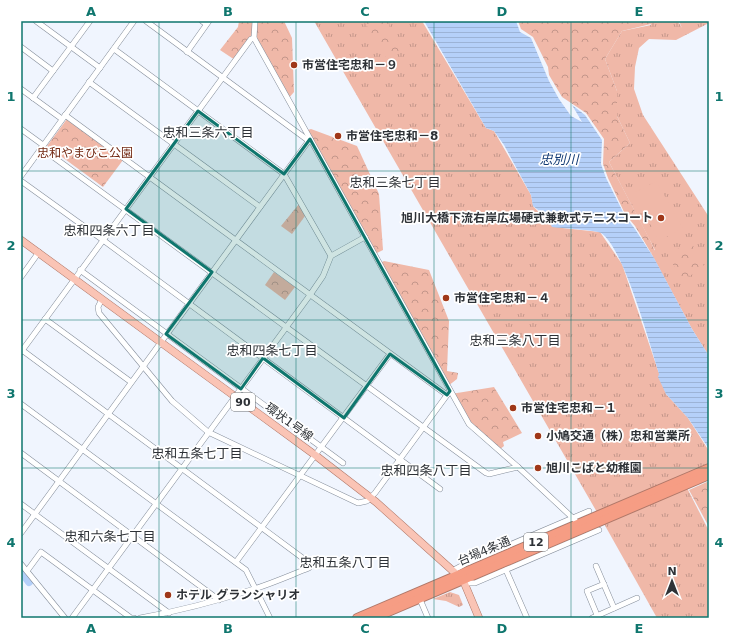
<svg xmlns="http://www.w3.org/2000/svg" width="730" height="639" font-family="'DejaVu Sans','Noto Sans JP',sans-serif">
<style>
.grass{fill:url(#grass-tufts)}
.forest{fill:url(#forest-crowns)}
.pitch{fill:#f0b8a8}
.water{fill:url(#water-rules)}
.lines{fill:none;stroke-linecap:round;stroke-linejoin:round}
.river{stroke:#b5d0f9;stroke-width:8}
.minor-casing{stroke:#858e9b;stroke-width:6}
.major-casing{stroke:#b07869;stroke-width:8}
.highway-casing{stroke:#b07869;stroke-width:10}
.minor{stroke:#fff;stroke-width:5}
.major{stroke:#fac4b5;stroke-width:7}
.highway{stroke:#f69d84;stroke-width:8}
.marked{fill:#0f766e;fill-opacity:0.2;stroke:#0f766e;stroke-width:3;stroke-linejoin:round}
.grid{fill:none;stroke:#0f766e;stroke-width:1;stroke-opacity:0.55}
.poi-dot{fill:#9f3719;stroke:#fff;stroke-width:1.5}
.labels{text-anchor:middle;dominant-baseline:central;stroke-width:3.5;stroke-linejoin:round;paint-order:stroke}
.shield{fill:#fff;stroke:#6d7073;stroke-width:1}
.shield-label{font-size:11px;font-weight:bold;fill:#2e3237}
.poi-label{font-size:12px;font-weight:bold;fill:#2e3237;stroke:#fff;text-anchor:start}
.park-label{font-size:12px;fill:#722812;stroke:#fff}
.street-label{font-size:12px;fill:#2e3237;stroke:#fff}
.neighbourhood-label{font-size:13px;fill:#2e3237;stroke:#fff}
.water-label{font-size:13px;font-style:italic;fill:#103973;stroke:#fff}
.neatline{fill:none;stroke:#0f766e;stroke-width:1.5}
.grid-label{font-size:13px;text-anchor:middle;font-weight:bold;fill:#0f766e}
</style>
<defs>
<pattern id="grass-tufts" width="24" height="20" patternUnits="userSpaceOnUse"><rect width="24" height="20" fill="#f0b8a8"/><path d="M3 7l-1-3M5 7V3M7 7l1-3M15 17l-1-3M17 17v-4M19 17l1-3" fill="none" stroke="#c3968a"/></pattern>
<pattern id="forest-crowns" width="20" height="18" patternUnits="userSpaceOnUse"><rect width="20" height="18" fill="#f0b8a8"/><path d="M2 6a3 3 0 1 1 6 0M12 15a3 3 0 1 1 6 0" fill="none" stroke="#c3968a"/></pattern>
<pattern id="water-rules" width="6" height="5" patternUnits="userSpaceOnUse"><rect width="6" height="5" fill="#b5d0f9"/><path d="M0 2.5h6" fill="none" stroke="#9cb3d6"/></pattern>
</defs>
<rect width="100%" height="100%" fill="#f0f5fe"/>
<g class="grass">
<polygon points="314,21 422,21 486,128 494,131 531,195 533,206 553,227 600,232 622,264 666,394 688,418 709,451 709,466 598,514"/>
<polygon points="649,21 678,21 682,28 679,21 709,21 709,23 676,40 649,39 639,48 635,67 634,89 643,115 709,217 709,356 692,329 651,253 655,250 609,162 630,143 617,116 617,91 605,59 622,31 651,25"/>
<polygon points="686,486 709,531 709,618 657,618 603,522"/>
<polygon points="450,592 459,595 463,605 459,607 446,601 433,599"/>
</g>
<g class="forest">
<polygon points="239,21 284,21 292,38 294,92 288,99 254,38 235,60 220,50 238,27"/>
<path d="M364,21H390L389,26L391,31L388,39L390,41L397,40L402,44L403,49C398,53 392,53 387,57L385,56Z"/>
<polygon points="518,21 649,21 651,24 622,31 605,59 617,91 617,116 630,143 609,162 649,238 655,251 651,253 635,226 625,214 608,178 603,164 604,139 586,113 562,97 549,75 548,67 533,37 521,29"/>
<polygon points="67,119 123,160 103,187 47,146"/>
<polygon points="311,129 357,146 379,194 383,250 375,254 305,131"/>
<polygon points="299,204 305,216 292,234 281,226"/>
<polygon points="691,242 705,268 681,280 668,254"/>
<polygon points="384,261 429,270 449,321 447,371 458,373 457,379 448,386 380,263"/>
<polygon points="274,272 295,287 285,300 265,285"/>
<polygon points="494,387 522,433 503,442 504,446 499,450 469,424 451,394"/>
<polygon points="709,481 709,527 689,490"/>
</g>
<polygon class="pitch" points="656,181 683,228 659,241 634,193"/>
<path class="water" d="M424,21H516L520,32L531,38L549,81L559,99L571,116L582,122L572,105L585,115L602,140L601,164L606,178L625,216L635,229L654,258L692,329L709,356V449L688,418L666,394L658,377L659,374C650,345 624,248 601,233C597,230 560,228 552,227L547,217L533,206L531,195L504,145L494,131L486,128Z"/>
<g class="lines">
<polyline class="river" points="21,571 29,582"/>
<g class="minor-casing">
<g id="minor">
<polyline points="36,21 100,68"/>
<polyline points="146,21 309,141"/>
<polyline points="202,21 206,24"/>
<polyline points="255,21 254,38 469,424 518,467 575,520"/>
<polyline points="21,47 53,71"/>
<polyline points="114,49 284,174 331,256"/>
<polyline points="187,52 209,21"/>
<polyline points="89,82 260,207"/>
<polyline points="21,89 62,119"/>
<polyline points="33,98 90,21"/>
<polyline points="65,115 447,395"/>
<polyline points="21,129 43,145"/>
<polyline points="41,148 486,473 489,474 518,467"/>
<polyline points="21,176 134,21"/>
<polyline points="21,181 103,240 440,489"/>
<polyline points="80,270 343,463"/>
<polyline points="21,277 39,252"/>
<polyline points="102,299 98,307 99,313 172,401 208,432 358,503 367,501 375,493 450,391"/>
<polyline points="45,319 131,382"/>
<path d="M22,350L308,562L309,568C291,575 273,583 254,589C217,601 179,611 140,618"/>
<polyline points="21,352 251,39 254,38"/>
<polyline points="21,404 246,570 270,618"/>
<polyline points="21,453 219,600"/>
<polyline points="21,504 169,613"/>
<polyline points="21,533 310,139"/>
<polyline points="236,562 390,354"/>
<polyline points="21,564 65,618"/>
<polyline points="596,566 614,608"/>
<polyline points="506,570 527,618"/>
<polyline points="27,571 41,552 131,618 134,618"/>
<polyline points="452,571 465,564 589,511"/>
<polyline points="464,583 475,583 599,530"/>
<polyline points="419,597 428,618"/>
<polyline points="597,615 587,591 604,584"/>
<polyline points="72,618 310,295 323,276 331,256 365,237"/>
<polyline points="592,618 637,598"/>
</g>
</g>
<g class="major-casing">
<polyline id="major" points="21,240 315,455 376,502 463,580 479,618"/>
</g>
<g class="highway-casing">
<g id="highway">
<polyline points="357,618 709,468"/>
<polyline points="374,618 709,475"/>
</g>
</g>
<use href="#minor" class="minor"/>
<use href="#major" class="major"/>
<use href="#highway" class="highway"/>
</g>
<path class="marked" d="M198,111L284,174L310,139L450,391L447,395L390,354L344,418L263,358L241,389L166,334L212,272L126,209Z"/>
<path class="grid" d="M159,21V618M296,21V618M434,21V618M571,21V618M21,171H709M21,320H709M21,468H709"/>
<g class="poi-dot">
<circle cx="294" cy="65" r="4"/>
<circle cx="338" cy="136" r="4"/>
<circle cx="661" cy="218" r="4"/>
<circle cx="446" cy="298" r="4"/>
<circle cx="513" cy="408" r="4"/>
<circle cx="538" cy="436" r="4"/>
<circle cx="538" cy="468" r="4"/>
<circle cx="168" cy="595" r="4"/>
</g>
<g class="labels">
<g class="shield">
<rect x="231" y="393" width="24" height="18" rx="3"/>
<rect x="524" y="533" width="24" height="18" rx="3"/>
</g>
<g class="shield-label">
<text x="243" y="402">90</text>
<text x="536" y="542">12</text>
</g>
<g class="poi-label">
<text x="302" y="65">市営住宅忠和－９</text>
<text x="346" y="136">市営住宅忠和－8</text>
<text x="653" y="218" text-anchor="end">旭川大橋下流右岸広場硬式兼軟式テニスコート</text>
<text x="454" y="298">市営住宅忠和－４</text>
<text x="521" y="408">市営住宅忠和－１</text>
<text x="546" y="436">小鳩交通（株）忠和営業所</text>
<text x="546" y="468">旭川こばと幼稚園</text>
<text x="176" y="595">ホテル グランシャリオ</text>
</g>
<g class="park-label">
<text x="85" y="153">忠和やまびこ公園</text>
</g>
<g class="street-label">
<text transform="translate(289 422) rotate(36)">環状1号線</text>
<text transform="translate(484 551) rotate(-23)">台場4条通</text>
</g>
<g class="neighbourhood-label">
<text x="208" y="132">忠和三条六丁目</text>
<text x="395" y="182">忠和三条七丁目</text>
<text x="109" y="230">忠和四条六丁目</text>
<text x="515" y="340">忠和三条八丁目</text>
<text x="272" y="350">忠和四条七丁目</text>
<text x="197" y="453">忠和五条七丁目</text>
<text x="426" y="470">忠和四条八丁目</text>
<text x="110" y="536">忠和六条七丁目</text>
<text x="345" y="562">忠和五条八丁目</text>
</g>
<g class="water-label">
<text x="559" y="159">忠別川</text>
</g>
</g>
<rect width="730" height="639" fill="none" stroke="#ffffff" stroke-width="44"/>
<g transform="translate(672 581)" stroke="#ffffff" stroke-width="3" paint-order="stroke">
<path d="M0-3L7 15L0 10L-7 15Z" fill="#2e3237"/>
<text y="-6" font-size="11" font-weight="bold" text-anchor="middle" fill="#2e3237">N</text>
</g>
<rect x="22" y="22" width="686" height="595" class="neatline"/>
<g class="grid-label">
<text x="91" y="16">A</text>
<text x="228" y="16">B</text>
<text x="365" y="16">C</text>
<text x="502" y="16">D</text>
<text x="639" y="16">E</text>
<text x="11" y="101">1</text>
<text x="719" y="101">1</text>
<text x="11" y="250">2</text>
<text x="719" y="250">2</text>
<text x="11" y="398">3</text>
<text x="719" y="398">3</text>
<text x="11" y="547">4</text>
<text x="719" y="547">4</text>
<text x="91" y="633">A</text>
<text x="228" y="633">B</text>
<text x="365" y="633">C</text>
<text x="502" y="633">D</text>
<text x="639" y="633">E</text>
</g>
</svg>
